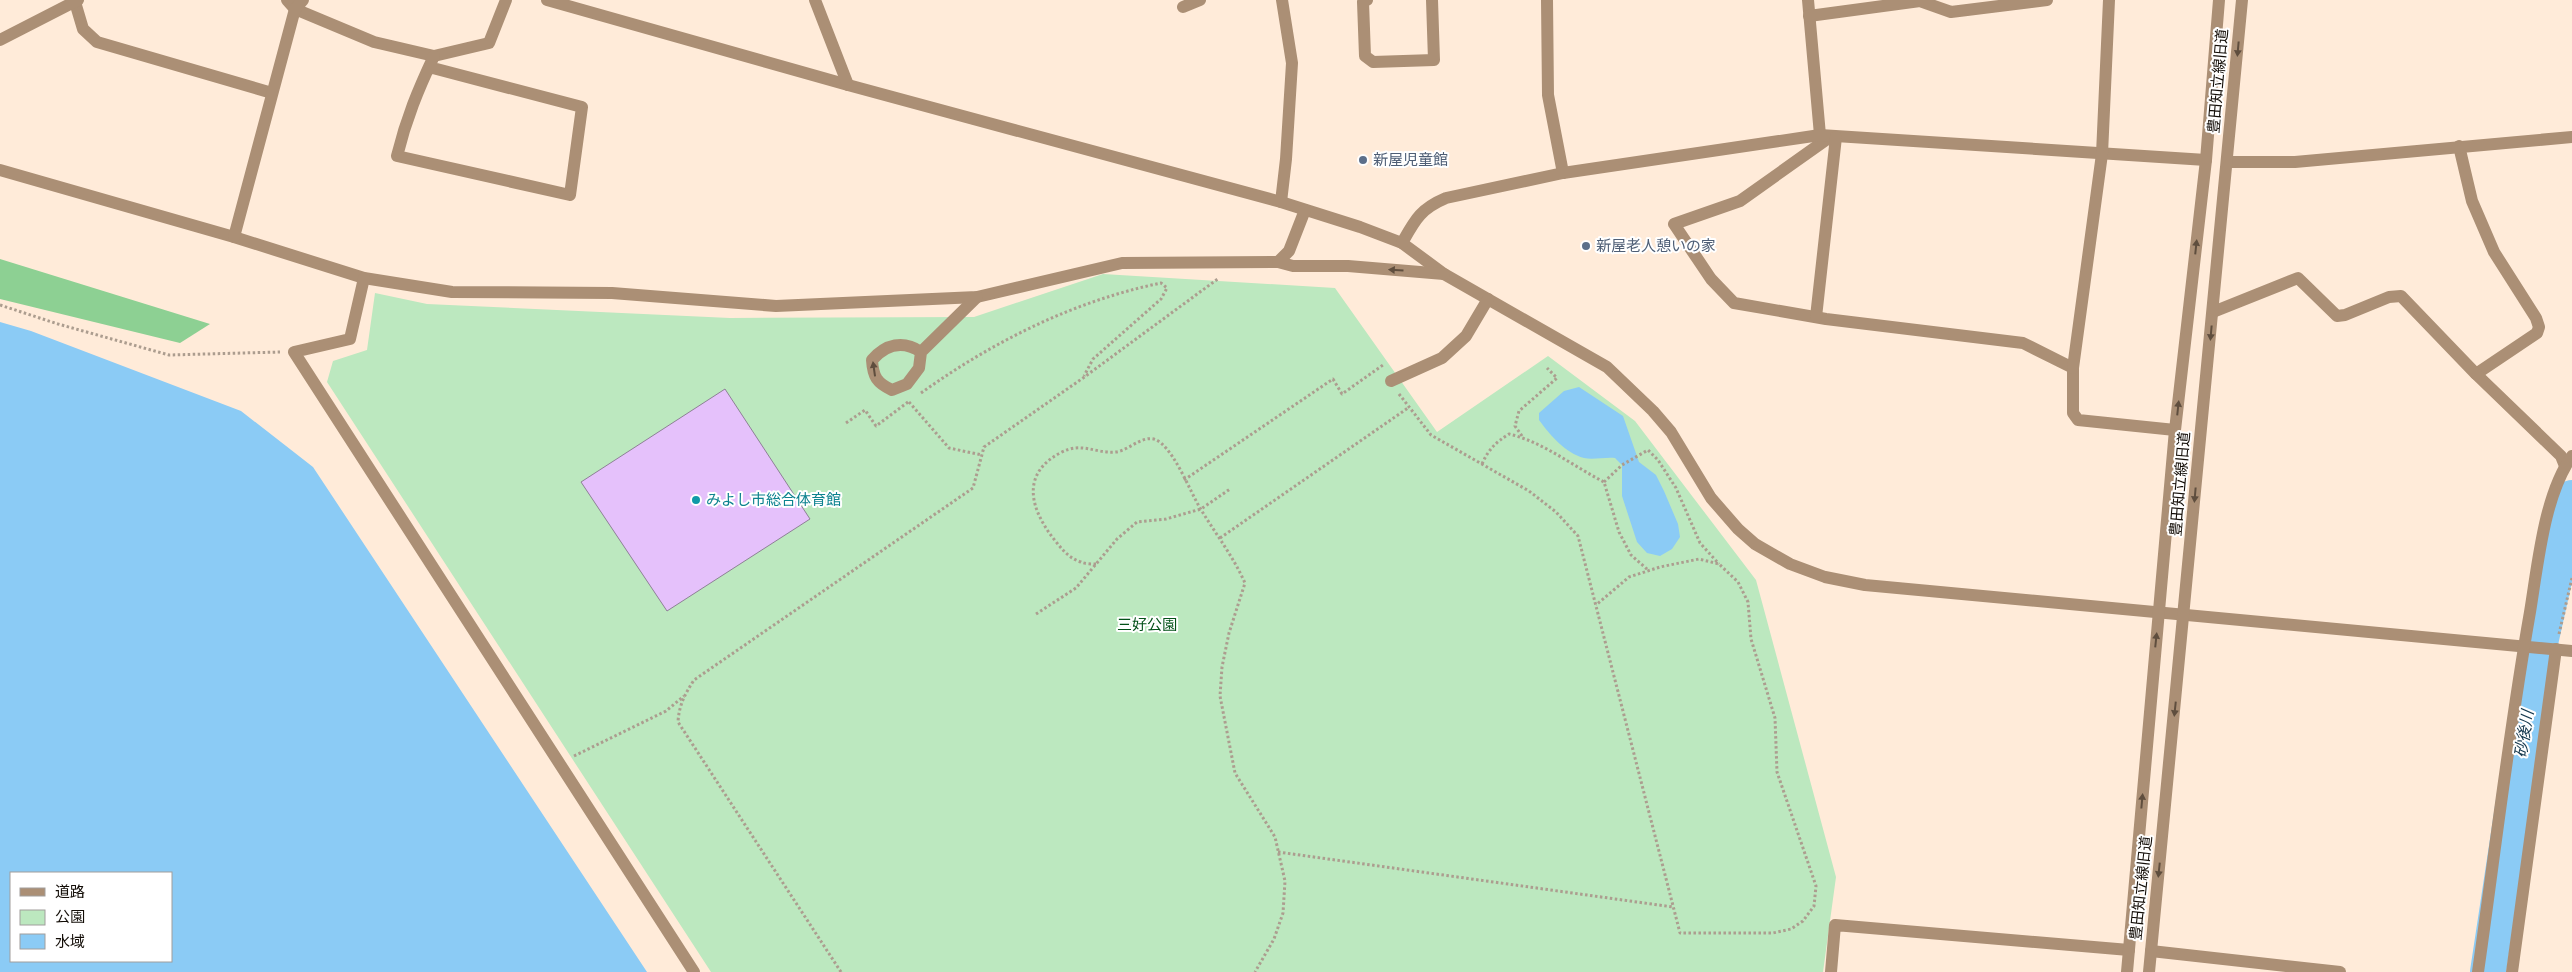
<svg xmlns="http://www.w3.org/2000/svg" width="2572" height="972" font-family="'DM Sans','Noto Sans JP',sans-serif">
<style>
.green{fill:#bce8bf}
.forest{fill:#8dd093}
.water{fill:#8bcbf5;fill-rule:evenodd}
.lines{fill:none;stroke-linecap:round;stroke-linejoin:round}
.river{stroke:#8bcbf5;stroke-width:36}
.building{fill:#e5c1fb;stroke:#8d8195}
.path{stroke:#ac9d8f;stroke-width:3;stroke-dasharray:2.5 2.5;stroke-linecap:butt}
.minor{stroke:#ab8f75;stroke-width:12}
.oneway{fill:#5f4e3e}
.service-dot{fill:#5c6f8a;stroke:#fff;stroke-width:2}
.culture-dot{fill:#0f9aa8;stroke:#fff;stroke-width:2}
.labels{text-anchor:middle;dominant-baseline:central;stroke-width:4;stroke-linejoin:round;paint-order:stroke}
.street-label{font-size:15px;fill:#130d07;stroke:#fff}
.service-label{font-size:15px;fill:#4e5e75;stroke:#fff;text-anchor:start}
.culture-label{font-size:15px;fill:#0d838f;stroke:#fff;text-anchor:start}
.park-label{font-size:15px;fill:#035118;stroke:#fff}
.water-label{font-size:16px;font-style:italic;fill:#14384e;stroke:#fff}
</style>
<rect width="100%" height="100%" fill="#ffebd9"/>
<polygon class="green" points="1103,274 1335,288 1437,432 1548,356 1635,421 1756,580 1836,877 1823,972 711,972 327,382 333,361 367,350 375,293 427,304 730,318 974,317"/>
<polygon class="forest" points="0,259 210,324 180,343 0,299"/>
<g class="water">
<path d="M0,322L31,331L241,411L313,467L647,972H0ZM171,873V961H11V873Z"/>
<path d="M1579,387L1623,416L1639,462L1656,475L1664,491L1678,524L1680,537L1672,549L1660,556L1647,553L1637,542L1622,496V465L1615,458C1605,457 1593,460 1584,458C1565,453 1550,435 1539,420V413L1564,391Z"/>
</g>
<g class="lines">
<polyline class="river" points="2488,972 2533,675 2572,498"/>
</g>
<polygon class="building" points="725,389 810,519 667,611 581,482"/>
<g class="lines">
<g class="path">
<polyline points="0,305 58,324 169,355 280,352"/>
<path d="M921,393C994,341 1074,301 1161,283L1167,288L1161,299L1093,359L1084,376"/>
<polyline points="1399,394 1431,435 1529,491 1556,512 1578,536 1680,933 1773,933 1791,929 1803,921 1814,906 1816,886 1777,772 1775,718 1751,639 1748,602 1738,582 1719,564 1699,559 1660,567 1629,577 1596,605"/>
<polyline points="909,402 949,448 982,455"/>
<polyline points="846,423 865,410 876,426 908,402"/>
<polyline points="1522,436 1515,426 1519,411 1557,378 1547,368"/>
<path d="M1482,464C1488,450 1496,442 1509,434C1543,442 1573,466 1604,482L1619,532L1631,555L1648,570"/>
<polyline points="1184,480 1333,379 1342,394 1383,365"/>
<polyline points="1604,482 1622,465 1648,450 1658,460 1676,488 1700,543 1719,564"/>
<polyline points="1220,538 1408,408"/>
<path d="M1096,564C1091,564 1085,564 1081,562C1068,558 1061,548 1053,538C1030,508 1021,474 1060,453C1082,441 1095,454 1116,452C1131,450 1146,430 1161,443C1177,457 1189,489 1200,508C1215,533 1233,556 1245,583L1229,633L1222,667L1220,696L1235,773L1275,837L1285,881L1283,913L1274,939L1255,972"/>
<polyline points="1036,614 1076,588 1117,539 1137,522 1166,519 1201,509 1230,489"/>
<polyline points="2559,634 2572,578"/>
<polyline points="574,756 666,711 684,696"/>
<polyline points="1278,852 1673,907"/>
<path d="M841,972L678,722C679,705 685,694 694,680L973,488L984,447L1083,378L1219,278"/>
</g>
<g class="minor">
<polyline points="287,0 295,9 374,42 434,56 489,43 506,0"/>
<polyline points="547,0 848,85 1281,202 1360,227 1402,243 1444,274 1607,367 1653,411 1671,432 1711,498 1738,529 1755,544 1790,564 1825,577 1865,585 2572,651"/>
<polyline points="815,0 848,85"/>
<polyline points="1367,0 1363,2 1365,56 1373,62 1434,60 1432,0"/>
<polyline points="1547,0 1548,95 1563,173"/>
<polyline points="1808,0 1820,135"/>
<polyline points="75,2 83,29 97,42 272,93"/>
<polyline points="1183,7 1200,0"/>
<polyline points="1809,16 1920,1 1951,12 2047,0"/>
<polyline points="0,40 78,0"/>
<path d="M429,67L582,107L570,195L397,156C406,119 418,90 434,56"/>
<polyline points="1830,137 1740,201 1674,224 1711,279 1734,303 1826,319 2023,343 2073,368 2073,413 2078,420 2175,430"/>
<polyline points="2459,146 2472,201 2494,252 2536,318 2539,327 2537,333 2476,374"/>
<polyline points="2227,162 2295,162 2572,137"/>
<polyline points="0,170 234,237 364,278 452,292 612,293 776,306 977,297 1122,263 1278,262 1289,251 1305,210"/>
<polyline points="1281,202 1286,159 1292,63 1282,0"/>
<polyline points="234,237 295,9 303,0"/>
<path d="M1402,243C1415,220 1420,209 1446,198L1563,173L1820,135L2206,160"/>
<polyline points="1278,262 1293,266 1348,266 1444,274"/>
<polyline points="364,278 350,339 294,352 694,972"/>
<polyline points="2213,312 2298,278 2337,316 2345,315 2389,297 2401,296 2476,374 2561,456 2565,466"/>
<polyline points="1816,317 1836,137"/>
<path d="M921,352C903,340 886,344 872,360C873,377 877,383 892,390L907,384L919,368L921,352L977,297"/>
<polyline points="2073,368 2102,154 2109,0"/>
<polyline points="1391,381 1442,358 1466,336 1488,299"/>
<polyline points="2151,951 2340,972"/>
<polyline points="1831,972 1835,925 2129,950"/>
<polyline points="2127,972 2175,430 2206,160 2219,0"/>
<polyline points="2149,972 2242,0"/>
<path d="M2478,972C2495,852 2509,731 2530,612C2538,564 2544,495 2572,456"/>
<polyline points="2512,972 2556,649"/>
</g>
</g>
<defs><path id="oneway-solid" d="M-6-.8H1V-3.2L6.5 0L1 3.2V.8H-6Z" transform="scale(1.25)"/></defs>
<g class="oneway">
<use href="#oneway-solid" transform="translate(2238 49) rotate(95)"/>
<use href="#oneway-solid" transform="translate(2196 247) rotate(-84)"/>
<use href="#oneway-solid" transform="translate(1396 270) rotate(-176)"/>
<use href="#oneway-solid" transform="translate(2211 333) rotate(95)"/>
<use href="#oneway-solid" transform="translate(874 369) rotate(-98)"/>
<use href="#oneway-solid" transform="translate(2178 408) rotate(-84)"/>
<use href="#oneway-solid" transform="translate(2195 495) rotate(95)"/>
<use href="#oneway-solid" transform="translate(2156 640) rotate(-84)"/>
<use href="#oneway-solid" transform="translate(2175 709) rotate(96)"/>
<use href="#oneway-solid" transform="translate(2142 801) rotate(-85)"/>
<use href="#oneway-solid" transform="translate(2159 870) rotate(96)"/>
</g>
<g class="service-dot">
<circle cx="1363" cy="160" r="5"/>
<circle cx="1586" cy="246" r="5"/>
</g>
<circle class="culture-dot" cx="696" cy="500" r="5"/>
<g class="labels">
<g class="street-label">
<text transform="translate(2218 81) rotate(-85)">豊田知立線旧道</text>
<text transform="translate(2180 484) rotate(-85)">豊田知立線旧道</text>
<text transform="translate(2141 888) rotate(-84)">豊田知立線旧道</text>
</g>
<g class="service-label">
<text x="1373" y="160">新屋児童館</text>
<text x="1596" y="246">新屋老人憩いの家</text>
</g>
<g class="culture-label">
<text x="706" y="500">みよし市総合体育館</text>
</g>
<g class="park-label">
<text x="1147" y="625">三好公園</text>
</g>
<g class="water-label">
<text transform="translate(2524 734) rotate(-81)">砂後川</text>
</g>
</g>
<rect x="10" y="872" width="162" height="90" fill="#ffffff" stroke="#a19e9c"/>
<rect x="20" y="888" width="25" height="8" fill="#ab8f75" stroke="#a19e9c"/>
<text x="55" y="897" font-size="15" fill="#130d07">道路</text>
<rect x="20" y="910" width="25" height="15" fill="#bce8bf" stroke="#a19e9c"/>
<text x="55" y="922" font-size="15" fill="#130d07">公園</text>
<rect x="20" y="934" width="25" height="15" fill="#8bcbf5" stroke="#a19e9c"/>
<text x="55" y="947" font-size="15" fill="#130d07">水域</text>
</svg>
